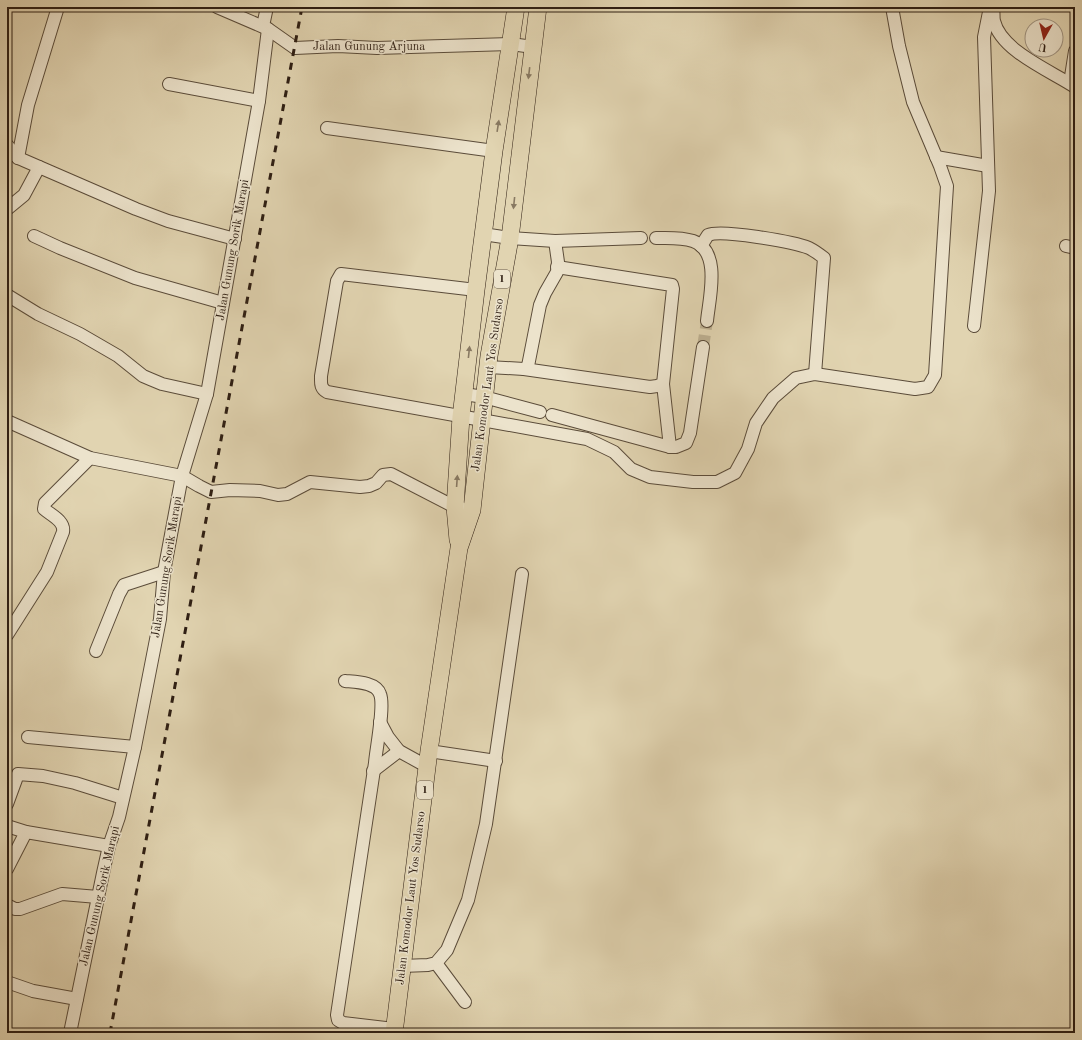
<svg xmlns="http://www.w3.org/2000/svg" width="1082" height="1040" font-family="'Old Standard TT',serif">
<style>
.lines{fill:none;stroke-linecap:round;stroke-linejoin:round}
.minor-tunnel{stroke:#bdb091;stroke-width:12;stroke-dasharray:12 6;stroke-linecap:butt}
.minor-casing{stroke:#5b4c3a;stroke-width:14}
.highway-casing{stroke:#2e1e13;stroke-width:18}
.minor{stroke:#ece3cc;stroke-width:12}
.highway{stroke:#e1d4b1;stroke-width:17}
.rail{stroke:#2e1e13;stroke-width:3;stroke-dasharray:7 7;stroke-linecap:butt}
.oneway{fill:#887962}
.labels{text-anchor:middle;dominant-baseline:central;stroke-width:3;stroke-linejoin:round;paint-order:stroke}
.shield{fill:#ece3cc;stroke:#67594a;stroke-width:1}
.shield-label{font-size:11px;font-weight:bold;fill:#2e1e13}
.street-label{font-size:12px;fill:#2e1e13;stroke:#ece3cc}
</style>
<rect width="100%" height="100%" fill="#e1d4b1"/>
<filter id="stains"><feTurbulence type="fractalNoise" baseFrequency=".005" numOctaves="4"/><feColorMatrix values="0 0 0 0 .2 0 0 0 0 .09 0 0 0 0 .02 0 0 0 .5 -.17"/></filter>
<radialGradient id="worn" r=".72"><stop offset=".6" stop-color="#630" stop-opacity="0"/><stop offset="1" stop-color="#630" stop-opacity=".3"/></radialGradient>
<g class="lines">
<polyline class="minor-tunnel" points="703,347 707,321"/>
<g class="minor-casing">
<g id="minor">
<polyline points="217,7 268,29 295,48 338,46 377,48 511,44 533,47"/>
<path d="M993,8C994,12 993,17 994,21C1001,51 1051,71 1075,87"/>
<polyline points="263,26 267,7"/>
<polyline points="1070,83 1075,51"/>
<polyline points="169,84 259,101"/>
<polyline points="327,128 494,151"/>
<polyline points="7,145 18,158 23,160 136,209 168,221 235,239"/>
<polyline points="936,157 988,166"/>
<polyline points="18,158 28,105 58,7"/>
<polyline points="7,209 24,195 39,167"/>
<polyline points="483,234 510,238 555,241 641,238"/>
<polyline points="34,236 60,248 135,278 223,303"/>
<path d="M656,238C668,238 681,237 693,241C722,251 709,299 707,321"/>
<path d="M701,246L708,235C721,229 794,242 809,248C815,251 819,254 824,258L815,374"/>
<polyline points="1066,246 1075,248"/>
<path d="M476,290L341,274L337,281L321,376C321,383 320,388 327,392L587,439L614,452L631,469L650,477L693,482H717L735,473L748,449L756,423L773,398L796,378L815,374L915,389L928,387L935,375L947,186L940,166L913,102L899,46L892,7"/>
<polyline points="7,295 38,314 80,334 118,356 143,376 150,379 162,384 207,394"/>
<polyline points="974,326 989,191 984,37 990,7"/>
<polyline points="488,367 524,369 528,366 540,305 545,293 557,272 558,262 555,241"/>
<polyline points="524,369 650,387 657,386 663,384 673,289 672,285 557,267"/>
<polyline points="663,384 670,447"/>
<polyline points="464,394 484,397 540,412"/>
<polyline points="552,415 670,447 676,447 686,443 690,433 703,347"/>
<polyline points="7,421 90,458 182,476 199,486 211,492 230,490 260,491 278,495 287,494 310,482 360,487 369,486 376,483 383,475 391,474 455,507 461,508"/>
<path d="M7,635L47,572L63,532C65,521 51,515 44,509L45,503L90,458"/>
<polyline points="96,651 119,594 124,585 164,572"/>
<path d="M345,681C356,682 376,682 380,694C385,706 376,749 375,763C363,847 349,931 337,1015L338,1020L343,1023L394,1029"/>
<polyline points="380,722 388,737 399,751 428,767"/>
<polyline points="28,737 135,747"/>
<polyline points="429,751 496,761"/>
<polyline points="373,771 399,751"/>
<polyline points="7,804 18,774 43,776 75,783 123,798"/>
<polyline points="7,826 26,832 109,846"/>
<polyline points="7,869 26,832"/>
<polyline points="7,905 15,909 20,909 62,894 98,897"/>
<polyline points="436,963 465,1002"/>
<polyline points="402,966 428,965 436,963 447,950 468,900 486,824 522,574"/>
<polyline points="7,982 33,991 77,999"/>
<polyline points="70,1033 103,873 109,846 119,817 135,747 160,619 164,572 182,476 207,394 259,101 268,29"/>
</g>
</g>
<g class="highway-casing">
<g id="highway">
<polyline points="458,540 455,507 461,417 476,290 494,151 516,7"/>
<polyline points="394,1033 429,751 459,548 472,510 489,356 510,238 538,7"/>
</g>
</g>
<use href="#minor" class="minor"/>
<use href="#highway" class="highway"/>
<polyline class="rail" points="110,1033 302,7"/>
</g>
<defs><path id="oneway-solid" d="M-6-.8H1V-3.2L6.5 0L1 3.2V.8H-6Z"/></defs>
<g class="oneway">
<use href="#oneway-solid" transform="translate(529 73) rotate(97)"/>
<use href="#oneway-solid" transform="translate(498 126) rotate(-81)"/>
<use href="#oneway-solid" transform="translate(514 203) rotate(96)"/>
<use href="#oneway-solid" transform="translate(469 352) rotate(-84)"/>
<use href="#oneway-solid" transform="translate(457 481) rotate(-86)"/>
</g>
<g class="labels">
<g class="shield">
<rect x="494" y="270" width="16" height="18" rx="3"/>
<rect x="417" y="781" width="16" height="18" rx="3"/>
</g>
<g class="shield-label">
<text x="502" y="279">1</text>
<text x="425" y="790">1</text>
</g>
<g class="street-label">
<text x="369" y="47">Jalan Gunung Arjuna</text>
<text transform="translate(233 250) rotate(-80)">Jalan Gunung Sorik Marapi</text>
<text transform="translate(488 385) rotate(-82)">Jalan Komodor Laut Yos Sudarso</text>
<text transform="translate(167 567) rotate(-81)">Jalan Gunung Sorik Marapi</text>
<text transform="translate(100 896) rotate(-77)">Jalan Gunung Sorik Marapi</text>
<text transform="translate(411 898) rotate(-83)">Jalan Komodor Laut Yos Sudarso</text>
</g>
</g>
<rect width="1082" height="1040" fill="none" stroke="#e1d4b1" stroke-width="24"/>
<rect x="8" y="8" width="1066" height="1024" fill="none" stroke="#2e1e13" stroke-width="2"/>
<rect x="12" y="12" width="1058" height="1016" fill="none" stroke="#2e1e13"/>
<g transform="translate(1044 38) rotate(188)"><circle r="19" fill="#ece3cc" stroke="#a09482"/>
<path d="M0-3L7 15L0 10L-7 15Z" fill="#8f2418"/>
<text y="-6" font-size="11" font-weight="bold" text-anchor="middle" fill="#2e1e13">U</text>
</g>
<rect width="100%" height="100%" filter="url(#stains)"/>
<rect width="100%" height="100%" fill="url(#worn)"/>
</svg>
